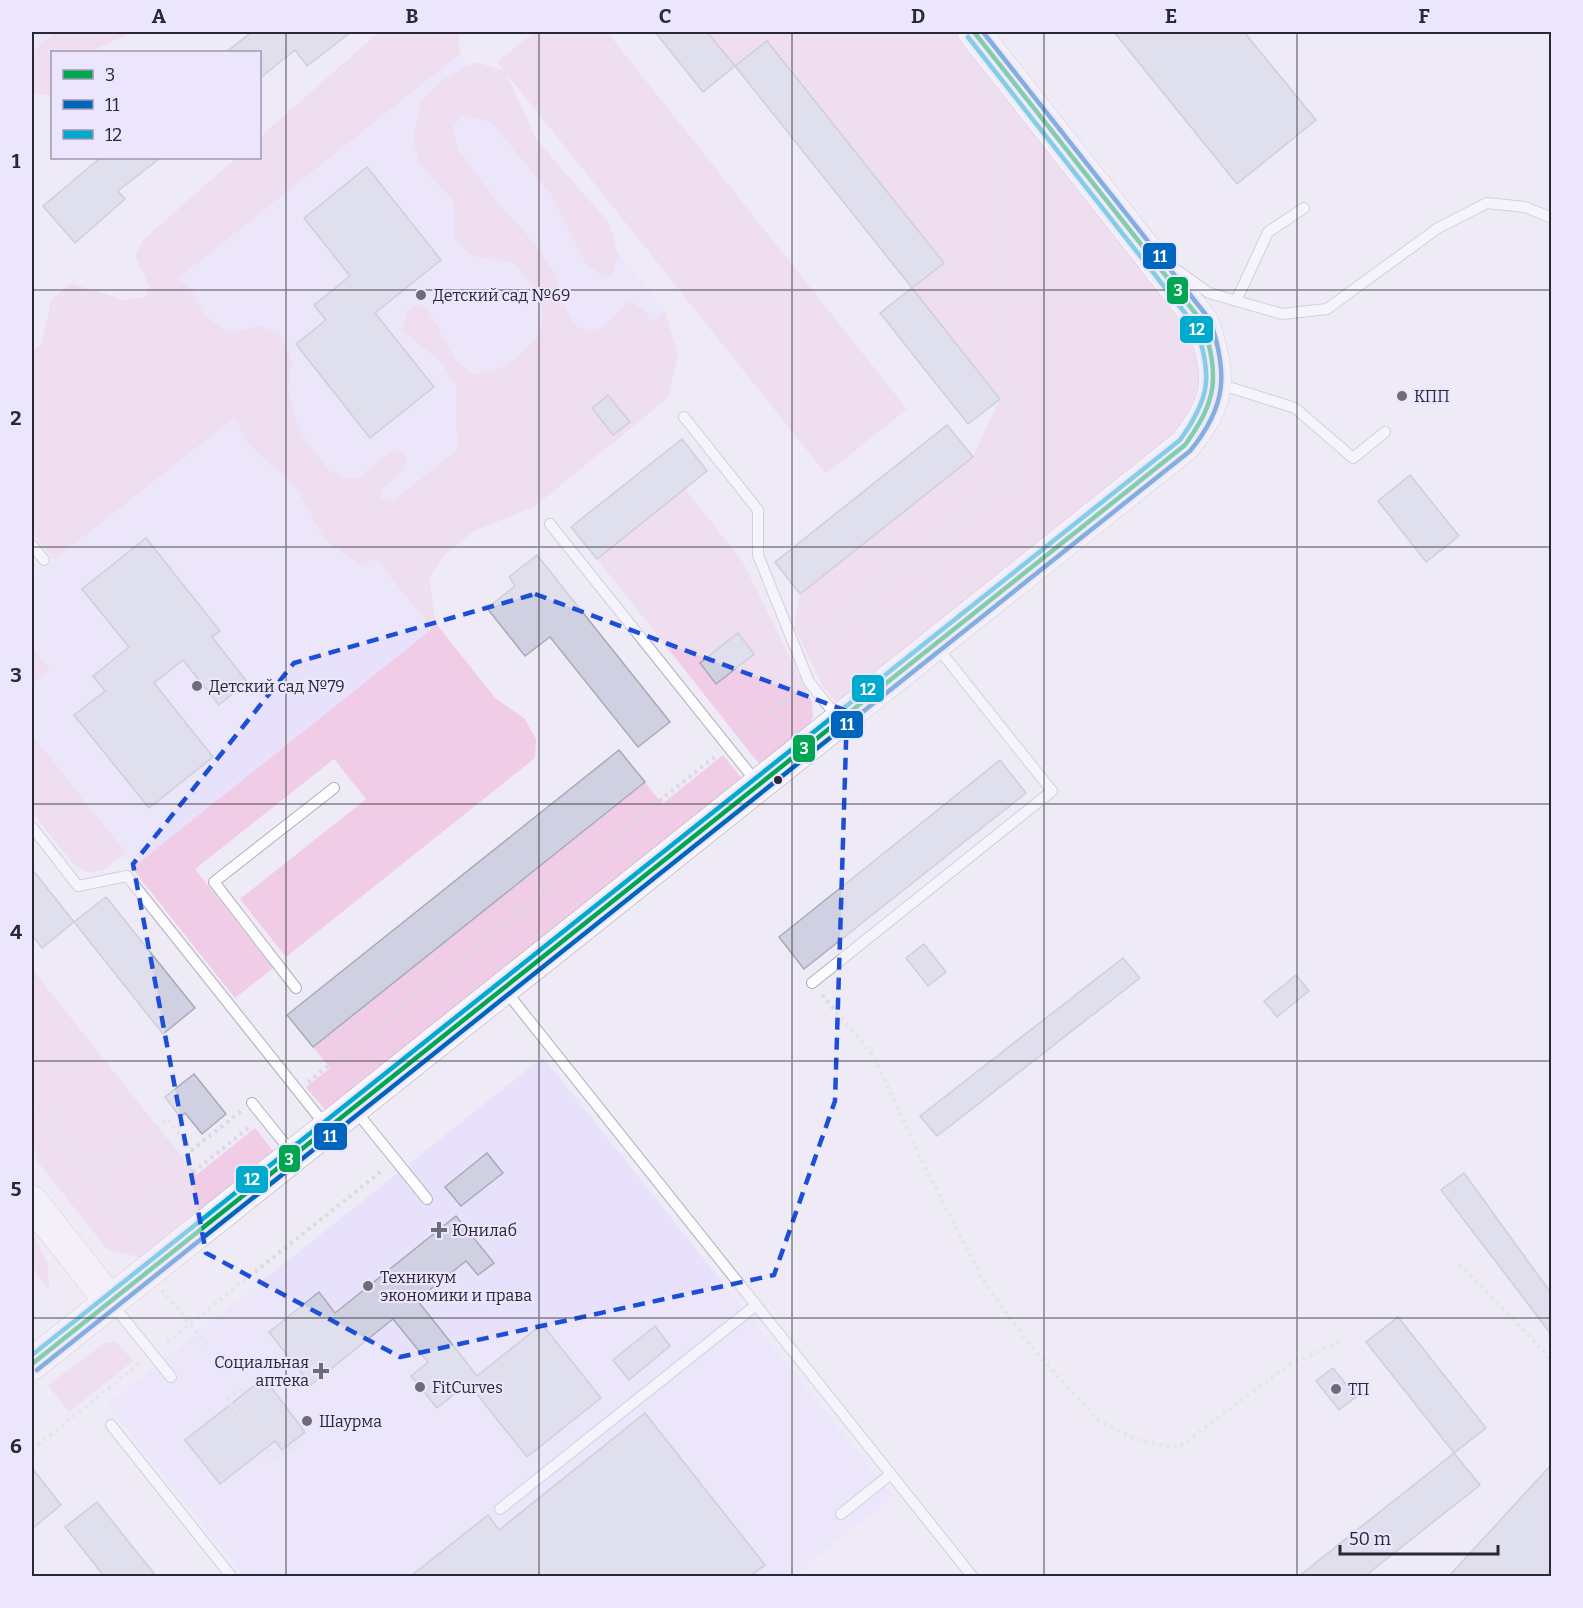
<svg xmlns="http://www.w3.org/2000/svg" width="1583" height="1608" font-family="Bitter,serif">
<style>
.built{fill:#e7e1fb}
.green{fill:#f0cce6}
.building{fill:#cfd0e1;stroke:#a9aab4;stroke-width:1.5}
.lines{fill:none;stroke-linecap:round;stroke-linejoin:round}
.lane-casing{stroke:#b1aeb9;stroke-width:12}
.secondary-casing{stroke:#b1aeb9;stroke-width:33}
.path{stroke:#dad9dd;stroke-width:4;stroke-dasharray:3 4.5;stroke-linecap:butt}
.lane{stroke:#fcfcfe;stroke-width:10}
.secondary{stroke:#f8f6fa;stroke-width:32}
.bus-1-casing{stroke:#ebe5fd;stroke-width:9}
.bus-2-casing{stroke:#ebe5fd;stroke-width:9}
.bus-3-casing{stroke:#ebe5fd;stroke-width:9}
.bus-1{stroke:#00a651;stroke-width:4.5}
.bus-2{stroke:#0065bd;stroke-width:4.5}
.bus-3{stroke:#00a9ce;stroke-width:4.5}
.marked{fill:none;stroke:#1d4ed8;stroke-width:4.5;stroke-dasharray:12 8;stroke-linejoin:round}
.grid{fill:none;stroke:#2a2833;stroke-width:1.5;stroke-opacity:0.55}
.poi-dot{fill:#6f6c78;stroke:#ebe5fd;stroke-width:2}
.bus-dot{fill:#2a2833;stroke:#ebe5fd;stroke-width:2}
.labels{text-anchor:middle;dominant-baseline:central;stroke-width:4.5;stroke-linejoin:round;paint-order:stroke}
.poi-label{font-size:16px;fill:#2a2833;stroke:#ebe5fd;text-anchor:start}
.line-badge{stroke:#ebe5fd;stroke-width:2}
.badge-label{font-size:16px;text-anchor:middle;font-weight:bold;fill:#fff}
.neatline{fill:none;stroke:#2a2833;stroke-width:2}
.grid-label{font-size:20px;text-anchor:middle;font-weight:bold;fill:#2a2833}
</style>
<rect width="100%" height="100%" fill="#eeebf7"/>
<g class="built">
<polygon points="32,32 68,32 32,61"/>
<polygon points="460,54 665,311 381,536 177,279"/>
<polygon points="252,403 433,629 132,868 32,742 32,578"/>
<polygon points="543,1057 893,1497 793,1576 244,1576 107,1405"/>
</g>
<g class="green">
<polygon points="56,32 133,32 90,52 52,52 52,95 32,94 32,51"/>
<path d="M379,32H458L460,54L177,279L190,287L204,314L227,333L261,326L281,335L292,360L288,386L294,417L304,438L328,469L343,479L359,478L391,452L401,450L408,459L402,471L381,490V499L392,502L457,450L456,385L440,361L402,330L408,310L420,304L428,310L457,362L475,375C520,368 566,326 529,282C525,277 519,267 514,264C503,257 485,261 473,255C466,252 460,244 455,240L453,201L420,164L413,141L421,101L444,79L476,62L504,71L497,62L535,32H607L907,409L826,474L506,73L536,139L610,224L618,256L613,275L602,276L586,263L552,196L491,122L462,115L453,127L457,148L495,200L538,247L555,275L563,303L575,325L590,332L606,325L629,301L646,311L649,323L665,311L678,357L668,398L535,506L472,532L445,555L429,577L435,622L495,698L525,719L536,739L535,758L286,957L240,899L366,799L334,759L195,869L273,968L235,998L132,868L432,629L377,559L360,565L325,540L296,487L247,443L235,417L54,560L32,532V350L41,345L51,301L70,283L124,300L146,297L149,286L135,256L143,240L236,158H260V137Z"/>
<polygon points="707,32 961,32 1166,291 1186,328 1201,363 1201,381 1194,410 1176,434 837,704 823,687 794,626 800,594 973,457 1000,399 912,288 944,262 767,41 735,66"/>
<polygon points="685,489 743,562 812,702 813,716 809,726 760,765 597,559"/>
<polygon points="32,647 50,670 32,684"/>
<polygon points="32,735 126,853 104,870 88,872 74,865 32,812"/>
<polygon points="723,755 742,779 326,1111 306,1087 330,1068 313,1047 645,782 662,804"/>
<polygon points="32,969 196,1175 255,1128 274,1152 142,1258 107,1249 37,1161 32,1141"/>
<polygon points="32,1231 48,1265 49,1290 32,1268"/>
<polygon points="116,1341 133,1361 69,1412 48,1385 105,1343"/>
</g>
<g class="building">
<polygon points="252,32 351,32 307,66 295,50 260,78 260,52 226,52"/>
<polygon points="655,32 707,32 735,66 703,92"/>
<polygon points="1114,32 1244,32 1316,120 1237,184"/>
<polygon points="767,41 944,263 912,288 735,66"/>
<polygon points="100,158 160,158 118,191 125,199 75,243 43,206"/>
<polygon points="367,167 441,260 375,313 434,387 370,438 296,344 326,320 314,305 350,276 304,218"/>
<polygon points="912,288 1000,399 968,424 880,313"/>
<polygon points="608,395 630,422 613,435 592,408"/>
<polygon points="947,425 973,457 800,594 775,562"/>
<polygon points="682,439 707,471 597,559 571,527"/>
<polygon points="1410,475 1459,536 1426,562 1378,501"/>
<polygon points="146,538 220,631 212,637 247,682 219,705 183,660 154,683 213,757 149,808 74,715 105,691 93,676 129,647 82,589"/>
<polygon points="537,555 670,722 638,747 550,637 525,656 487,608 515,586 509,577"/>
<polygon points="738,633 754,654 716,684 700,663"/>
<polygon points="619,750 645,782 313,1047 287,1015"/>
<polygon points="1000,760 1026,793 804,969 779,937"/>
<polygon points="32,869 74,922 42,948 32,935"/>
<polygon points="106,897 195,1008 163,1034 74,922"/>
<polygon points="924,944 946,972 928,986 906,958"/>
<polygon points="1123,958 1140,978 937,1136 920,1116"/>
<polygon points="1296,975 1309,991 1277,1017 1264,1001"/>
<polygon points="194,1074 226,1114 202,1134 185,1113 180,1117 165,1097"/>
<polygon points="487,1153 503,1173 461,1206 445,1187"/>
<polygon points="1464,1173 1551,1293 1551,1334 1441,1190"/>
<polygon points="456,1216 494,1263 478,1275 466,1261 417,1300 452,1344 477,1376 542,1324 601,1398 527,1457 468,1383 437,1408 411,1376 428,1362 393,1319 311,1385 269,1332 319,1292 335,1313"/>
<polygon points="1398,1317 1486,1428 1454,1453 1366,1342"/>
<polygon points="655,1326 670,1346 629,1380 613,1360"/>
<polygon points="1333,1368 1356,1397 1339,1410 1316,1381"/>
<polygon points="264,1378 305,1432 282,1450 275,1441 220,1484 185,1440"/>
<polygon points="645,1413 765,1565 750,1576 411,1576 488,1515 499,1530"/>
<polygon points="1454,1453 1480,1485 1365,1576 1299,1576"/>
<polygon points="1551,1465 1551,1567 1546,1576 1449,1576"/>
<polygon points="32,1468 61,1505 32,1529"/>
<polygon points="97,1502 156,1576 104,1576 65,1527"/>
</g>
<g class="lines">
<g class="lane-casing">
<g id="lane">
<polyline points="1178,271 1209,293 1282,314 1327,309 1438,228 1487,203 1525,207 1552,218"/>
<polyline points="1236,301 1268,232 1304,208"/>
<polyline points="1219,384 1295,408 1353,458 1385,432"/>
<polyline points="684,417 758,510 758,555 809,682 838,718"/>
<polyline points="550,524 758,784"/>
<polyline points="32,545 44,560"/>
<polyline points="32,827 78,886 127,876 326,1126"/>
<polyline points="812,983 1052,791 937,647"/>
<polyline points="296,988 214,882 334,788"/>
<polyline points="505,990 972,1576"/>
<polyline points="252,1103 293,1154"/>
<polyline points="355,1110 427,1199"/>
<polyline points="112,1304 171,1377"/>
<polyline points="111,1425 231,1576"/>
<polyline points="500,1509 756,1305"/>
<polyline points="841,1514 891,1474"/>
</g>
</g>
<g class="secondary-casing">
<g id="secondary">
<polyline points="32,1202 110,1301"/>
<path d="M32,1364L1185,445C1222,397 1221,379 1203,323L974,32"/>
</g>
</g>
<g class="path">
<polyline points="846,614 901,630 932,605 928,547 1009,481 997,102"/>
<polyline points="818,665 846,613 928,547"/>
<polyline points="739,738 799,690"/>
<polyline points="822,995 873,1055 922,1161 984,1282 1032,1348 1100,1422 1138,1440 1178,1448 1290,1364 1344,1340"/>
<polyline points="308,1082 717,755"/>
<polyline points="32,1102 129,1224 135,1249"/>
<polyline points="157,1127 193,1172"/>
<polyline points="92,1179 167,1119 192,1150 241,1111"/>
<polyline points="129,1224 252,1125"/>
<polyline points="1460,1264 1548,1356 1552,1368"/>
<polyline points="162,1290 209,1347"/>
<polyline points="167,1342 384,1169"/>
<polyline points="241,1388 227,1399 276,1460 296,1444"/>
<polyline points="32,1450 140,1363"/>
</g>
<use href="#lane" class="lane"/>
<use href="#secondary" class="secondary"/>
<g class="bus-1-casing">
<path id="bus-1" d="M32,1364L1185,445C1218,399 1219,377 1203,323L974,32"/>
</g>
<g class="bus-2-casing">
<path id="bus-2" d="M37,1370L1190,451C1227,406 1228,373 1210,320L983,32"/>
</g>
<g class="bus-3-casing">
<path id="bus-3" d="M32,1355L1180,440C1211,397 1212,376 1196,327L968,37"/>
</g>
<use href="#bus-1" class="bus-1"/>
<use href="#bus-2" class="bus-2"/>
<use href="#bus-3" class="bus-3"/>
</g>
<path d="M0 0H1583V1608H0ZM535,594L847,711L835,1101L774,1275L400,1357L206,1253L133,864L294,663Z" fill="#eeebf7" fill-opacity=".55" fill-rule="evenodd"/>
<path class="marked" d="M535,594L847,711L835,1101L774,1275L400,1357L206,1253L133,864L294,663Z"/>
<path class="grid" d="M286,32V1576M539,32V1576M792,32V1576M1044,32V1576M1297,32V1576M32,290H1552M32,547H1552M32,804H1552M32,1061H1552M32,1318H1552"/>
<g class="poi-dot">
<circle cx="421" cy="295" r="6"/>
<circle cx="1402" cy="396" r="6"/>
<circle cx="197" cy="686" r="6"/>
<path d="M436 1221h6v6h6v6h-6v6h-6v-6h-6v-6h6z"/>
<circle cx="368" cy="1286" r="6"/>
<path d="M318 1362h6v6h6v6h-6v6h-6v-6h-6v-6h6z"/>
<circle cx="420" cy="1387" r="6"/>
<circle cx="1336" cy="1389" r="6"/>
<circle cx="307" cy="1421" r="6"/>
</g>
<circle class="bus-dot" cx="778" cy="780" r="5"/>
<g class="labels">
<g class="poi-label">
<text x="433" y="295">Детский сад №69</text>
<text x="1414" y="396">КПП</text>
<text x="209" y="686">Детский сад №79</text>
<text x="452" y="1230">Юнилаб</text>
<text x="380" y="1277">Техникум<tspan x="380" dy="18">экономики и права</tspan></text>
<text x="309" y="1362" text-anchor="end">Социальная<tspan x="309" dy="18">аптека</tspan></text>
<text x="432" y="1387">FitCurves</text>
<text x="1348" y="1389">ТП</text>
<text x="319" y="1421">Шаурма</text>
</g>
</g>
<g class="line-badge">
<rect x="1142" y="242" width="35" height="28" rx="6" fill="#0065bd"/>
<rect x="1166" y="276" width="23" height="29" rx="6" fill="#00a651"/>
<rect x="1179" y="315" width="35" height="29" rx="6" fill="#00a9ce"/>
<rect x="851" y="674" width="34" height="29" rx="6" fill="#00a9ce"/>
<rect x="830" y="710" width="34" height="29" rx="6" fill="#0065bd"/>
<rect x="792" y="734" width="24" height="29" rx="6" fill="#00a651"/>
<rect x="313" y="1122" width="35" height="29" rx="6" fill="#0065bd"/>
<rect x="278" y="1144" width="23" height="29" rx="6" fill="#00a651"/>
<rect x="235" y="1165" width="34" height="29" rx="6" fill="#00a9ce"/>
</g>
<g class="badge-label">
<text x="1160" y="262">11</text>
<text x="1178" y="296">3</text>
<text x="1197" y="335">12</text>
<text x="868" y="695">12</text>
<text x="847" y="730">11</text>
<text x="804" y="754">3</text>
<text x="330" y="1142">11</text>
<text x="289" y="1165">3</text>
<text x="252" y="1185">12</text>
</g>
<rect width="1583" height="1608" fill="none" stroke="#ebe5fd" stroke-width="66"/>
<rect x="51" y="51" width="210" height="108" fill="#ebe5fd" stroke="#9e99ac" stroke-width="1.5"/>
<rect x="63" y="70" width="30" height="9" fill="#00a651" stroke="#9e99ac" stroke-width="1.5"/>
<text x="105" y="81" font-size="18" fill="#2a2833">3</text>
<rect x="63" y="100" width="30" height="9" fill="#0065bd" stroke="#9e99ac" stroke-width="1.5"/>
<text x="105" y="111" font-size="18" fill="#2a2833">11</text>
<rect x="63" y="130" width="30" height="9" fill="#00a9ce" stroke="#9e99ac" stroke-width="1.5"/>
<text x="105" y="141" font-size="18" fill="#2a2833">12</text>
<path d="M1340 1545v9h158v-9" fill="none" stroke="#2a2833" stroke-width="3"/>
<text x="1349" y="1545" font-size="18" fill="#2a2833" stroke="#ebe5fd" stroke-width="4.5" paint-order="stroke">50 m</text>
<rect x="33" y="33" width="1517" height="1542" class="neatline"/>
<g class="grid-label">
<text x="159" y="23">A</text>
<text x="412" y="23">B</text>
<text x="665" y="23">C</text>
<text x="918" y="23">D</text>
<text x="1171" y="23">E</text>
<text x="1424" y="23">F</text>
<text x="16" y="168">1</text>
<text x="16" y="425">2</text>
<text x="16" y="682">3</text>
<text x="16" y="939">4</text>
<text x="16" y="1196">5</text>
<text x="16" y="1453">6</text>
</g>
</svg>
